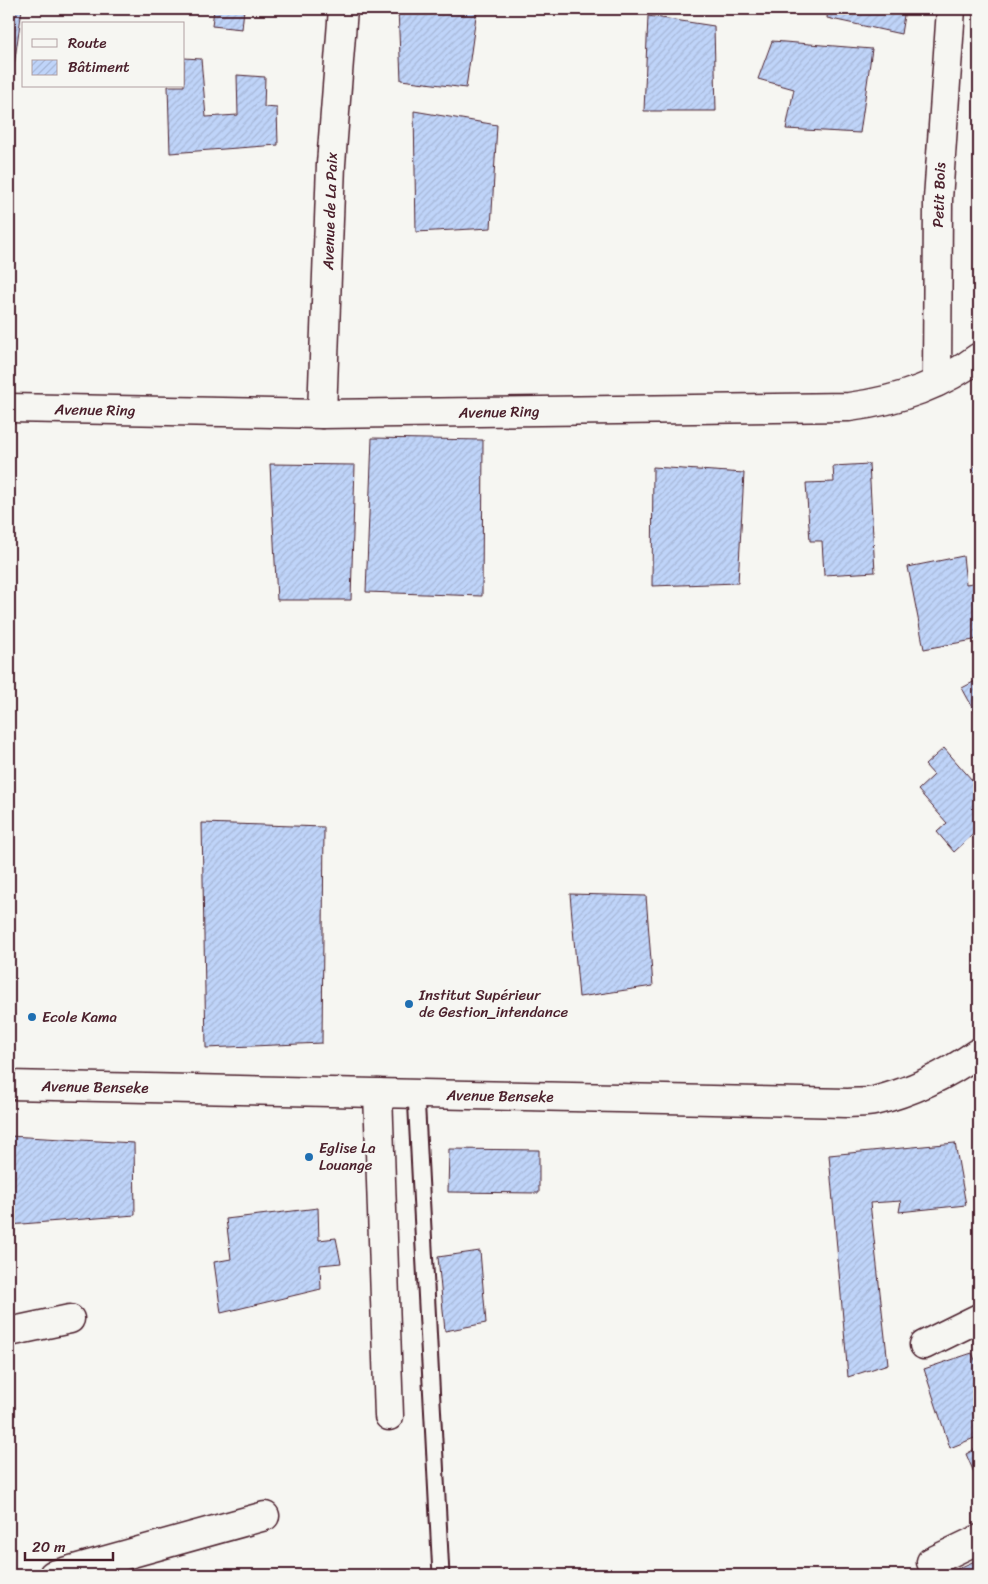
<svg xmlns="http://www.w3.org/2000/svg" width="988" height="1584" font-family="Sriracha,sans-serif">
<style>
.building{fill:url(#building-hatch);stroke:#4a1f2b}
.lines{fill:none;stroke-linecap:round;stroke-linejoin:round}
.service-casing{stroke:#4a1f2b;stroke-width:19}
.minor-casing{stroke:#4a1f2b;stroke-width:31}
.tertiary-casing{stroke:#4a1f2b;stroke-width:31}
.service{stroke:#f6f6f2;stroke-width:15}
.minor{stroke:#f6f6f2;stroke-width:28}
.tertiary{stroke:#f6f6f2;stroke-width:28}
.poi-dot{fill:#1f6fb2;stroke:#f6f6f2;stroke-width:2}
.labels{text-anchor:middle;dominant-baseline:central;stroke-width:4;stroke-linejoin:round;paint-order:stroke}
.street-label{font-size:15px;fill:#4a1f2b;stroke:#f6f6f2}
.poi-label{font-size:15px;fill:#4a1f2b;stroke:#f6f6f2;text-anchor:start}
</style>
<defs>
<pattern id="building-hatch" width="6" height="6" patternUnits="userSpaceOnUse" patternTransform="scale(1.25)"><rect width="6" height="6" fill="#bfd4f9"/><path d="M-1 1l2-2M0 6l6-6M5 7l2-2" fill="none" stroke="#a6b6d6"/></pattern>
</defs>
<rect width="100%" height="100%" fill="#f6f6f2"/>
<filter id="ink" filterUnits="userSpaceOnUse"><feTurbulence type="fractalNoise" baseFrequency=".02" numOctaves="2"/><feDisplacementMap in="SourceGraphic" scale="10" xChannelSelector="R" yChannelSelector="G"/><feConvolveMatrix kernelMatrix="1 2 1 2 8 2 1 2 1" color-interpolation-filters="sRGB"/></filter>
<g filter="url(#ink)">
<g class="building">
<polygon points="9,9 22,9 12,80 9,80"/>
<polygon points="214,9 244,9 242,29 212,26"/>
<polygon points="398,9 477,9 466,88 401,80"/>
<polygon points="828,9 905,9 901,34 827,18"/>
<polygon points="648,16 714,26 716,111 644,111"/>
<polygon points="772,41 872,49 860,133 786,129 794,89 758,79"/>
<polygon points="184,58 201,59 206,117 238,115 237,75 265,77 264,107 277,108 278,145 170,153 168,86 184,86"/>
<polygon points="414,111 497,125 491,228 416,232"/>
<polygon points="372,438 483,440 482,596 366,592"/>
<polygon points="979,463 979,477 972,469"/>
<polygon points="270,464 355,465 351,600 277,600"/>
<polygon points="869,464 875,572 824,575 822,541 810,541 806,483 834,482 833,466"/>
<polygon points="653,467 744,473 738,583 652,586"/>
<polygon points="963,556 966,584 979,582 979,639 924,649 908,567"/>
<polygon points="979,679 979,719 962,688"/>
<polygon points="944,748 979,788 979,829 954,852 937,832 947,823 918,790 934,775 925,765"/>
<polygon points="202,823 324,827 322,1043 206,1048"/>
<polygon points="570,894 646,896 653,986 579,997"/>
<polygon points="9,1136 134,1143 135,1215 9,1225"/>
<polygon points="955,1143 966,1205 899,1212 901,1201 870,1203 888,1364 848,1377 829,1155"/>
<polygon points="449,1149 539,1150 539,1193 448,1192"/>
<polygon points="318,1208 319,1240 336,1238 341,1263 320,1265 321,1289 221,1313 214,1262 231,1259 226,1219"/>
<polygon points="480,1251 486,1323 445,1331 438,1257"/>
<polygon points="972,1353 979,1369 979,1436 950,1448 924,1369"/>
<polygon points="979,1447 979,1484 966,1454"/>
<polygon points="979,1559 979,1575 944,1575"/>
</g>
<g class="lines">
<g class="service-casing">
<polyline id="service" points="416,1094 441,1575"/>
</g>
<g class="minor-casing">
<g id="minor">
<polyline points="937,382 938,199 951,9"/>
<path d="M9,408L322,414L849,407C895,401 941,386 979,357"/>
<polyline points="322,414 331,164 343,9"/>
<polyline points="378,1093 389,1416"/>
<polyline points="9,1332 70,1319"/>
<polyline points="924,1345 979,1318"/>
<polyline points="931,1562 979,1539"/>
<polyline points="53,1575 265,1516"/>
</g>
</g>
<g class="tertiary-casing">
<path id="tertiary" d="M9,1085L847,1103C856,1102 866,1103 874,1101C911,1092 948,1074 979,1052"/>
</g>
<use href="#service" class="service"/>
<use href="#minor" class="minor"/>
<use href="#tertiary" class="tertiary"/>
</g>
</g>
<g class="poi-dot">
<circle cx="409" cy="1004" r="5"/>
<circle cx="32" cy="1017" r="5"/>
<circle cx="309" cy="1157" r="5"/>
</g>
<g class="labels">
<g class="street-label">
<text transform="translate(939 195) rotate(-88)">Petit Bois</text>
<text transform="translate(330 211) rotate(-88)">Avenue de La Paix</text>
<text transform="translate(95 410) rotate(1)">Avenue Ring</text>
<text transform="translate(499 412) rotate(-1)">Avenue Ring</text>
<text transform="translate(95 1087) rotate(1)">Avenue Benseke</text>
<text transform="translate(500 1096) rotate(1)">Avenue Benseke</text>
</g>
<g class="poi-label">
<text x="419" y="995">Institut Supérieur<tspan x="419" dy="17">de Gestion_intendance</tspan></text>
<text x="42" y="1017">Ecole Kama</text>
<text x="319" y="1148">Eglise La<tspan x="319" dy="17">Louange</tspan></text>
</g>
</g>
<rect width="988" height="1584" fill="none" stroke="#f6f6f2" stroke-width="30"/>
<rect x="15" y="15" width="958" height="1554" fill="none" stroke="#4a1f2b" stroke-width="2" filter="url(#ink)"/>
<rect x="22" y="22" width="162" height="65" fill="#f6f6f2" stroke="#b1a0a2"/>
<rect x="32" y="39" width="25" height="8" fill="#f6f6f2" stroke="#b1a0a2"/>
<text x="68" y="48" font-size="15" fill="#4a1f2b">Route</text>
<rect x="32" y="60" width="25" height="15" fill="url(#building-hatch)" stroke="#b1a0a2"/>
<text x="68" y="72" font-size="15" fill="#4a1f2b">Bâtiment</text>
<path d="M25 1552v8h88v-8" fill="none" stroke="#4a1f2b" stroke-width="2.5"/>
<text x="32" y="1552" font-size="15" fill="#4a1f2b" stroke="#f6f6f2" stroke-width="4" paint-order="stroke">20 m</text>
</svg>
